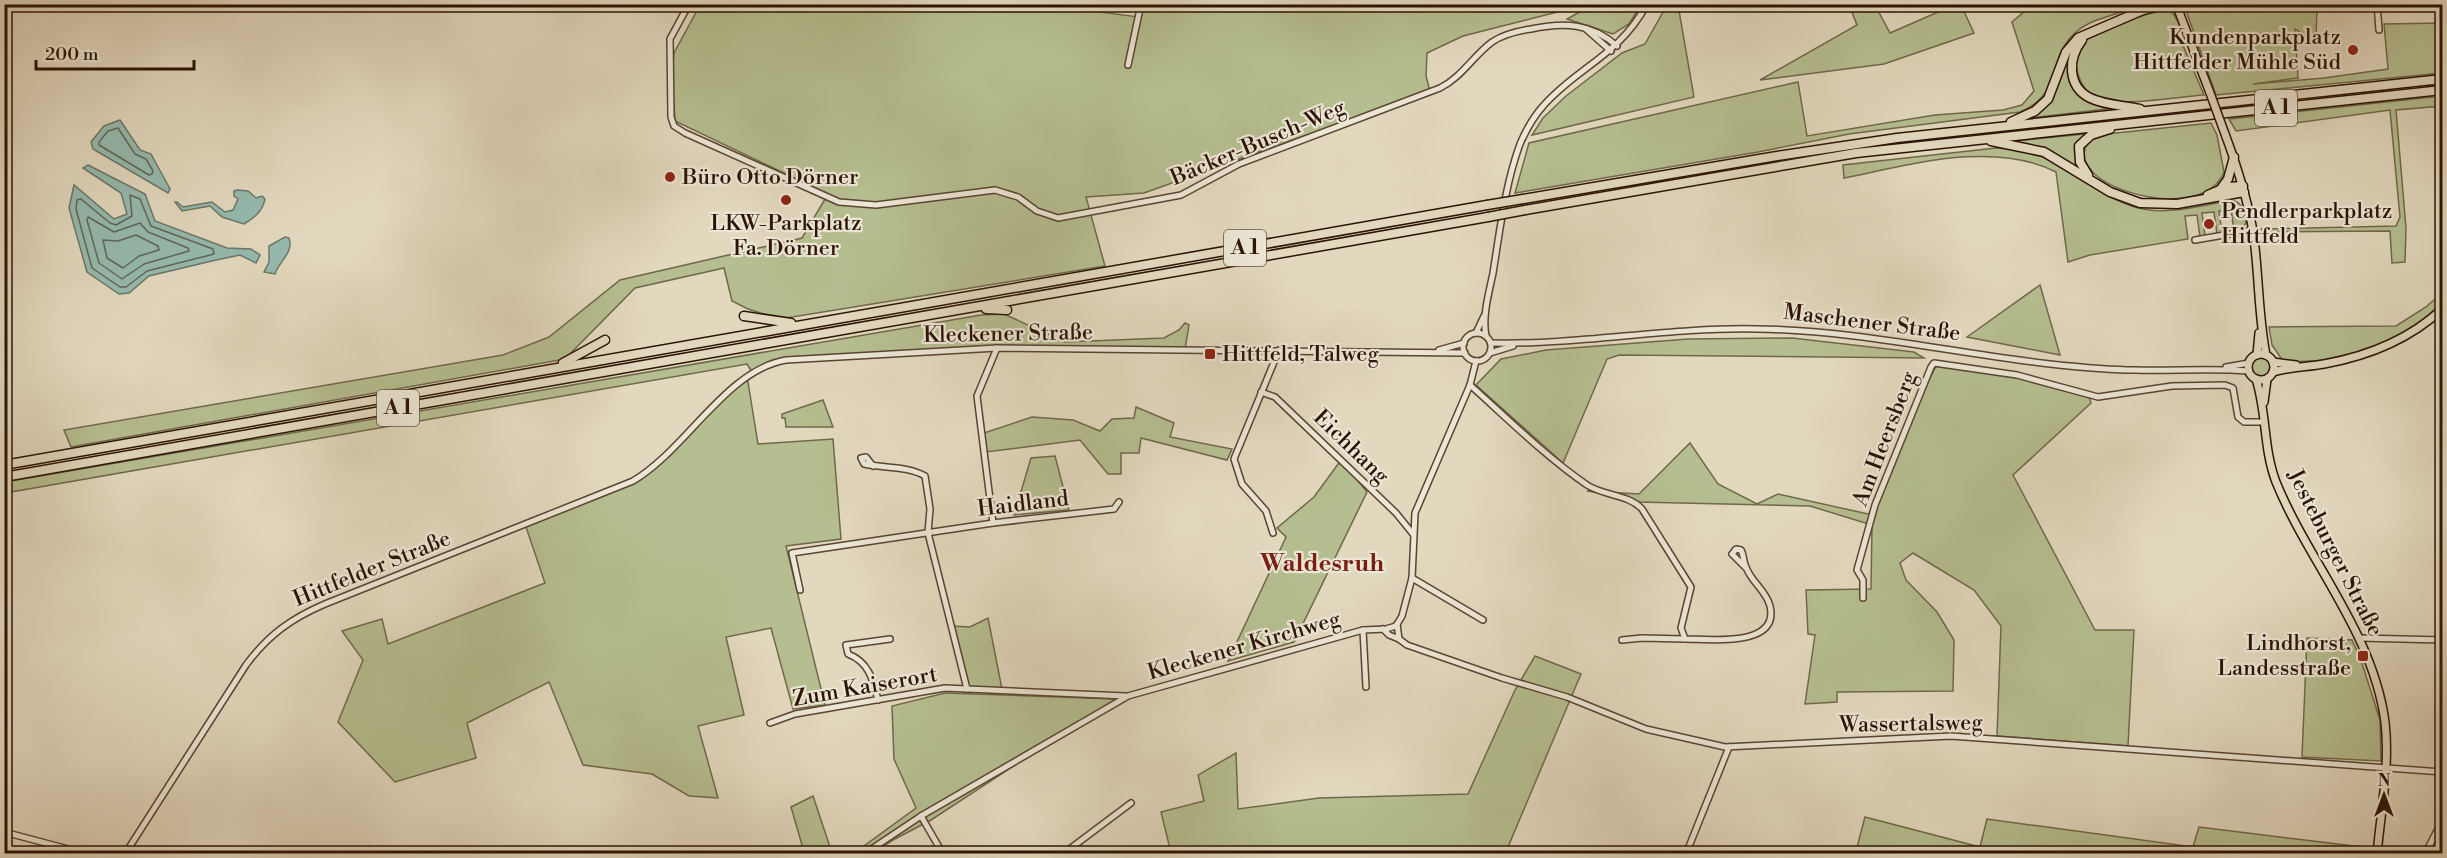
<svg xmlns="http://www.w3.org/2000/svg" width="2447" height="858" font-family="'Libre Bodoni',serif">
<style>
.green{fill:#b5be90;stroke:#70684a;stroke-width:1.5}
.water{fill:#95baae;stroke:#6b776a;stroke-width:1.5}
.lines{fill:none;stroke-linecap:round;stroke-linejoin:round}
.shore{stroke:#606659;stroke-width:1.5}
.minor-casing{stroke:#594432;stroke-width:8}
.major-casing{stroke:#2b1304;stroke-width:10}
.highway-casing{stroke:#2b1304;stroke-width:11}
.minor{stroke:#ece6d5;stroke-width:5}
.major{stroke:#e2d8be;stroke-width:7}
.highway{stroke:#e2d8be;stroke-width:8}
.major-bridge-casing{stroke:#2b1304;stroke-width:10;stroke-linecap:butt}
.highway-bridge-casing{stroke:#2b1304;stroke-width:11;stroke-linecap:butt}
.major-bridge{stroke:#e2d8be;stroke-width:7}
.highway-bridge{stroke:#e2d8be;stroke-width:8}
.poi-dot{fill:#8f2418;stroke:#ece6d5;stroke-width:2}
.labels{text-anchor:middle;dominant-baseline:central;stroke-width:4.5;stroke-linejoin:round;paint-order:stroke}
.shield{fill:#ece6d5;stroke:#655243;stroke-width:1.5}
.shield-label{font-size:21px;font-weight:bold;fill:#2b1304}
.poi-label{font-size:22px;fill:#2b1304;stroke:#ece6d5;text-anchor:start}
.street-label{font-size:22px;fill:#2b1304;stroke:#ece6d5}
.neighbourhood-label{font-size:24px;font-weight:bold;fill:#7a1f14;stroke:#ece6d5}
</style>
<rect width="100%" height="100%" fill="#e2d8be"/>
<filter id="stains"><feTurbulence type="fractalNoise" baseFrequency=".00333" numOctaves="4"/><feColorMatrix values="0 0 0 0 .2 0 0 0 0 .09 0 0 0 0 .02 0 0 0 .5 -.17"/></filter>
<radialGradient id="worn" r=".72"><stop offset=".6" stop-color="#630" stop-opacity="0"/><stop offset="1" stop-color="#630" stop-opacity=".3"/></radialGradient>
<g class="green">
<polygon points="1040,4 1138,17 1141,4 1585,5 1463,36 1427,53 1426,76 1430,91 1144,193 1086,197 1105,266 780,319 748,309 732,301 724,268 635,288 565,359 71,447 64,430 503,355 549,337 620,280 802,238 828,194 675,121 672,75 674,53 700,5"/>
<polygon points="1592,5 1592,4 1641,5 1629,24 1613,34 1567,19"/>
<polygon points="1667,5 1678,5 1694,97 1532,135 1543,118 1566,96 1622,53 1645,44"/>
<polygon points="1849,5 1875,5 1890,33 1954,5 1961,5 1974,33 1884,64 1760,80 1857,25"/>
<path d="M2032,5H2140C2120,15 2093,17 2076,32C2045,59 2065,93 2020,112L1849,134L1758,152L1515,193L1529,143L1798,82L1807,136L1935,115L2003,110L2022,105L2034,91L2012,22Z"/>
<polygon points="2184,5 2317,5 2316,42 2295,29 2298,78 2253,84 2324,78 2388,69 2384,24 2442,23 2442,73 2216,95"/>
<path d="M2168,10L2172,12L2179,23V36L2204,95C2174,97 2126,107 2098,98C2087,94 2081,84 2078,74C2074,62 2076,48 2086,40C2096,31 2154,10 2168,10Z"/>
<polygon points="2074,49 2075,86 2115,108 2030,118 2038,112 2067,55"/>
<polygon points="2442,96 2442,106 2396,110 2406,228 2405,262 2392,263 2390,231 2263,232 2261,229 2396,226 2400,217 2390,110 2236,131 2229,119"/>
<path d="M2211,123L2217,135L2224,172C2200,232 2038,178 2097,135Z"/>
<polygon points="2085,134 2080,140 2082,170 2013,141"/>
<path d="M1996,148C2015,149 2033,152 2051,160C2085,175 2109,205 2149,210C2177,213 2205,205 2232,200C2242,203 2247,212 2246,223L2242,228L2234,232L2231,209L2219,211L2222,233L2217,234L2214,212L2202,213L2205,236L2200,237L2197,215L2185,216L2188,239L2090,255L2068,262L2056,172C1993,140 1910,165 1844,178L1843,165Z"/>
<polygon points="2040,285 2060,355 1967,337"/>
<path d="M2442,293V305C2400,346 2340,365 2283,361L2272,345L2269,327L2396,326L2426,307Z"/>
<polygon points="1004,314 1065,342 1164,338 1179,330 1185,323 1189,325 1185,349 997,348 786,360 752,372 747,364 5,493 5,482 981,315"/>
<polygon points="1792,338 1914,352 1924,358 1619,355 1607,359 1563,463 1476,385 1501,359 1546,350 1688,339"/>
<circle cx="2262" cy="367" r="10"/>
<polygon points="1939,365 2018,377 2089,397 2091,403 2013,475 2095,630 2134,630 2128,746 1997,736 2001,626 1974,590 1913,553 1900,563 1906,580 1937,612 1954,640 1953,691 1837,692 1837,702 1805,704 1815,635 1808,634 1806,590 1871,589 1872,525 1810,506 1636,502 1613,495 1587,491 1639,494 1690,443 1718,484 1757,504 1778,494 1868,514 1876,508 1923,392 1935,368"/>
<polygon points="747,376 758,444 833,439 841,539 786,546 825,705 793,709 771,628 726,637 744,715 698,726 718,798 689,796 652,774 583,765 549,682 467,723 476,758 395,782 338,722 363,660 342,631 382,619 388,644 545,583 525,524 642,476"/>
<polygon points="823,400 833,427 786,427 785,418 782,418 782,414"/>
<polygon points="1136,407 1174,423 1170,437 1232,449 1227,460 1141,438 1139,453 1121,453 1121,474 1108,474 1080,440 986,452 984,433 1032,417 1073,420 1100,431 1112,419 1134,418"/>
<polygon points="1055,456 1069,510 1014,515 1031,458"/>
<polygon points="1341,460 1367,492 1294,642 1228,661 1286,537 1277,528 1314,497"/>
<polygon points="988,618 1002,689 967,689 951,626 970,627"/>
<polygon points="2307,638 2352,640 2360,657 2380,720 2381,761 2302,757"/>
<polygon points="1535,656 1581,674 1508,847 1534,853 1171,853 1161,812 1204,801 1198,775 1236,753 1238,809 1319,798 1468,794 1515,690"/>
<polygon points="945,693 1116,699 931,820 893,840 874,853 853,854 916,808 894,759 892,706"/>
<polygon points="813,796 832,853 794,853 793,852 802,845 791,807"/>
<polygon points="1865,817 1980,847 1987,819 2193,847 2199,827 2370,848 2370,854 1853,853 1856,851"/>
</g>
<g class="water">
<polygon points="120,120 140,150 151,154 170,189 168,193 93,149 91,142 104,126"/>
<polygon points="88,165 145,194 155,221 227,248 251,249 260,255 256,263 240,255 216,260 149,276 129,293 119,294 87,272 69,208 74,185 114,219 127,214 121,193 83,168"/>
<path d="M237,190L248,191L256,198L262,196L265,199C263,211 254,218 244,224L222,217L210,206L182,211L175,202H177L183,207L212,202L225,212L233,210L238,199L234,196V191Z"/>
<path d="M285,237L289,238C294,253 279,261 275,274L264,272L269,262V246Z"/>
</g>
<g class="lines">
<g class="shore">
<polygon points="118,128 135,154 146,159 153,171 152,174 149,175 99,145 99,142 108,131"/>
<polygon points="130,195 140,199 151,226 213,249 214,254 147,271 126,287 120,287 92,268 76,209 77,200 81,199 110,223 116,225 132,216"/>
<polygon points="88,217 114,232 140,223 148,232 188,248 189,251 144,264 122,279 99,263 87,220"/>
<polygon points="136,235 158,246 159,250 139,256 123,268 107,258 103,240 118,241"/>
</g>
<g class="minor-casing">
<g id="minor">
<path d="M689,4L670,39L671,117L674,126L685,133L839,202L876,205L995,190L1018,197L1037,211L1058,218L1181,195L1239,164L1440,88C1462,77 1473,56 1492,42C1504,34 1517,31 1531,29C1564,22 1591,23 1617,46"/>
<polyline points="2377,4 2379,30"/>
<polyline points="1586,29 1611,51"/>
<polyline points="1128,65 1141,4"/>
<polyline points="2195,240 2253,230"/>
<polyline points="1476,333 1484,316"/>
<circle cx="1477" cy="347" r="14"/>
<path d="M1486,336C1482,316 1489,293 1493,273C1500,230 1505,185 1520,144C1526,130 1533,117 1544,105C1579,66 1619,56 1647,4"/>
<path d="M1491,343C1580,345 1668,327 1757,329C1856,330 1952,353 2050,364C2078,367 2107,370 2135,370C2173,371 2211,368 2249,371"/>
<polyline points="1439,350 1464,343"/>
<polyline points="1490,353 1513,346"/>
<polyline points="2226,367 2249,363"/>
<path d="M1470,385C1508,419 1545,456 1587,485C1604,496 1628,494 1642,509L1691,587L1681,628L1685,639C1708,639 1780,648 1770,606C1766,590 1751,582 1746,567C1743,562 1744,555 1741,550L1736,549L1732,554L1746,568"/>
<polyline points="1261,392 1275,397 1396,513 1413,534"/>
<path d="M873,466L866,457L861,458L864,464C883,468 908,466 925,476L930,509L928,533L967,689"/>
<polyline points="993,523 977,396 997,348"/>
<polyline points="1273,533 1266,511 1242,484 1234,459 1279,350"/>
<polyline points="1412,578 1483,620"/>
<polyline points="800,590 792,553 993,523 1114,509 1119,502"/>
<polyline points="1863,598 1863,580 1857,570 1875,505 1931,367 1934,363 2017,375 2098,397 2172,386 2225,385 2233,388 2238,417 2244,422 2263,422"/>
<polyline points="1397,624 1399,639 1407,645 1502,678 1567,697 1646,729 1725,747 1951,736 2442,772"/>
<polyline points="1383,629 1389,635 1399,639"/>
<polyline points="1363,630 1366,687"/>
<polyline points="2360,638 2442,640"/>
<polyline points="1622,640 1642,638 1685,639"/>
<path d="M878,700C873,680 869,662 848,654L846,645L890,639"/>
<polyline points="770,723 795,714 945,688 1126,696"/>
<polyline points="921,816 943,854"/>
<polyline points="4,832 87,854"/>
<path d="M125,854L246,665C268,635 292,618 325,604L633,481C686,450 726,370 786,360L997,348L1465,353"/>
<polyline points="864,854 921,816 1128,696 1363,630 1386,629 1396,626 1402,616 1412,578 1415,513 1470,385 1476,361"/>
<polyline points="1063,854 1131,803"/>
<polyline points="1686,854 1729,747"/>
<polyline points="2425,854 2442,821"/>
</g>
</g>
<g class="major-casing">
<g id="major">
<polyline points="2176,4 2210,93"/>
<path d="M2225,134C2237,166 2247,198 2253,231C2259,272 2258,314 2266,355"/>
<circle cx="2261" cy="367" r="13"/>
<polyline points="2257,355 2259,333"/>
<polyline points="2273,362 2296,365"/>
<path d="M2273,372C2290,367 2307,367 2324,364C2368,356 2410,339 2442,309"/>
<path d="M2256,379C2267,413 2263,448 2276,482C2309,563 2373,632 2385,722C2390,765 2381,811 2377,854"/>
<polyline points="2264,402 2267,379"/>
</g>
</g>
<g class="highway-casing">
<g id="highway">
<path d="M2082,40C2075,49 2071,59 2072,71C2075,106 2114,103 2140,109"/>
<polyline points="2011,122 2035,111 2048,99 2066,52 2078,38 2143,10 2168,4"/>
<polyline points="1991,141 2044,152 2110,192 2140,203 2177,204 2244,192"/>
<polyline points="2088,175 2080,162 2079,146 2091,135 2110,129"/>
<polyline points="2220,190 2228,179 2234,157"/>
<polyline points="2208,195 2227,187 2243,186"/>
<polyline points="1523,199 1777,156 1897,138 2442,79"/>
<polyline points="1525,210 1856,153 2442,90"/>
<polyline points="986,309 1007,310"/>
<polyline points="744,316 791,323"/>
<polyline points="563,363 605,340"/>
<polyline points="4,465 1487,205"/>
<polyline points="4,477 1488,217"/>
</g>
</g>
<use href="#minor" class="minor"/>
<use href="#major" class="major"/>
<use href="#highway" class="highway"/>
<g class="major-bridge-casing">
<polyline id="major-bridge" points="2210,93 2225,134"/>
</g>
<g class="highway-bridge-casing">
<g id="highway-bridge">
<polyline points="1487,205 1523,199"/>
<polyline points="1488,217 1525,210"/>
</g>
</g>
<use href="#major-bridge" class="major-bridge"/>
<use href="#highway-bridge" class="highway-bridge"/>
</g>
<g class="poi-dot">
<circle cx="2353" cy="50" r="6"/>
<circle cx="670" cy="177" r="6"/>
<circle cx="786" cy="200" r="6"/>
<circle cx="2209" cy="224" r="6"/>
<rect x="1204" y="348" width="12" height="12" rx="3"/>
<rect x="2357" y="650" width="12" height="12" rx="3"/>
</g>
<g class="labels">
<g class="shield">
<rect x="2255" y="90" width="42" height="36" rx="4.5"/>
<rect x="1224" y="230" width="42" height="36" rx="4.5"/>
<rect x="377" y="390" width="42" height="36" rx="4.5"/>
</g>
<g class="shield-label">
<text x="2276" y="108">A 1</text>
<text x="1245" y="248">A 1</text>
<text x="398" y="408">A 1</text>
</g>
<g class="poi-label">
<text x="2341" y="37" text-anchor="end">Kundenparkplatz<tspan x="2341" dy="25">Hittfelder Mühle Süd</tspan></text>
<text x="682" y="177">Büro Otto Dörner</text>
<text x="2221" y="211">Pendlerparkplatz<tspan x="2221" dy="25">Hittfeld</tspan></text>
<text x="786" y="223" text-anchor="middle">LKW-Parkplatz<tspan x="786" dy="25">Fa. Dörner</tspan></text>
<text x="1222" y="354">Hittfeld, Talweg</text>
<text x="2351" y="643" text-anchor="end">Lindhorst,<tspan x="2351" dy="25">Landesstraße</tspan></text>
</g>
<g class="street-label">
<text transform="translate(1258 143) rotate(-23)">Bäcker-Busch-Weg</text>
<text transform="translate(1872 323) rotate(7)">Maschener Straße</text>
<text transform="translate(1008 334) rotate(-1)">Kleckener Straße</text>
<text transform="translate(1885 439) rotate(-69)">Am Heersberg</text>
<text transform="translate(1351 447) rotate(44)">Eichhang</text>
<text transform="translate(1023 504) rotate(-7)">Haidland</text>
<text transform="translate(2335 553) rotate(63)">Jesteburger Straße</text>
<text transform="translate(372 569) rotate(-22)">Hittfelder Straße</text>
<text transform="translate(1244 646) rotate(-16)">Kleckener Kirchweg</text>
<text transform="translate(865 687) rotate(-10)">Zum Kaiserort</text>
<text transform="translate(1911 724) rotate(-1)">Wassertalsweg</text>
</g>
<g class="neighbourhood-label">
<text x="1322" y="564">Waldesruh</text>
</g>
</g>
<rect width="2447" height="858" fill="none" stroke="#e2d8be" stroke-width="24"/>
<rect x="6" y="6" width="2435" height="846" fill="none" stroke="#2b1304" stroke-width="3"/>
<rect x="12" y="12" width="2423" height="834" fill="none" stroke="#2b1304" stroke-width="1.5"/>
<g transform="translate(2384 795)" stroke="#ece6d5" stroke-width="4.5" paint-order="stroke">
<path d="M0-4.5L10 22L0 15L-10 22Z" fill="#2b1304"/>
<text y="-9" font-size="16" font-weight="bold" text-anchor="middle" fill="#2b1304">N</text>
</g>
<path d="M36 60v9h158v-9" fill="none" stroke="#2b1304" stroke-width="3"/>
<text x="45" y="60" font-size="18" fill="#2b1304" stroke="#ece6d5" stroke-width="4.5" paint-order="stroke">200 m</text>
<rect width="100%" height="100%" filter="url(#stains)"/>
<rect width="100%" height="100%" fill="url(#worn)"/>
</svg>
